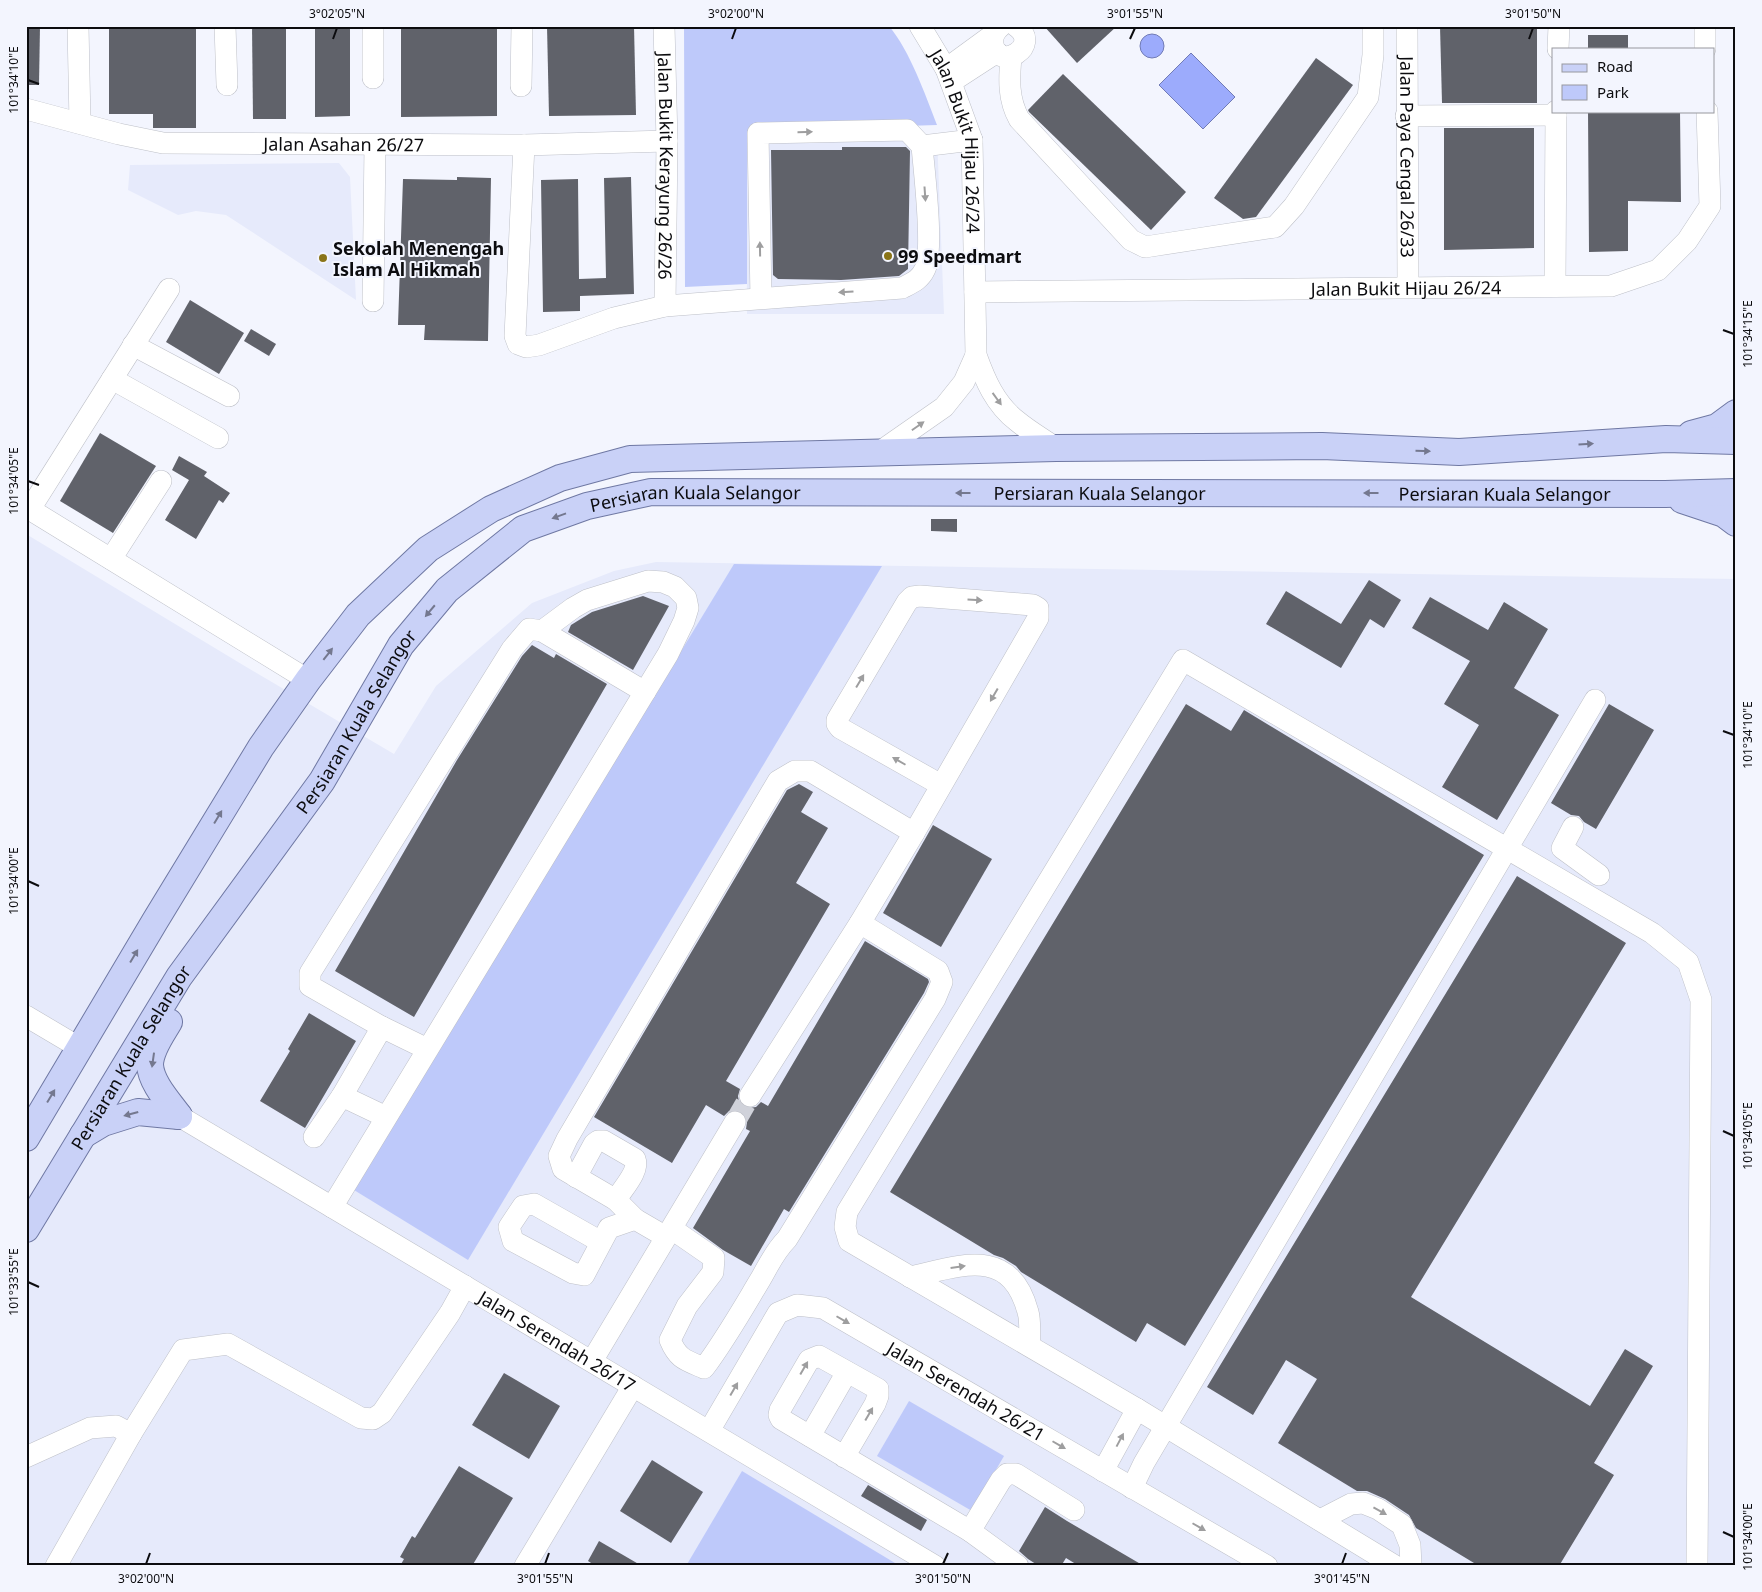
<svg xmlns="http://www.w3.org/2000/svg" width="1762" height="1592" font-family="'Noto Sans',sans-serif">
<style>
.built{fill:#e6eafb}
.green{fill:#bec9fa}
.water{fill:#9cabfc;stroke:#717bb5}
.building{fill:#60626a}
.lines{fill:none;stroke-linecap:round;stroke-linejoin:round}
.minor-tunnel{stroke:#d0d2da;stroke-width:21;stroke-dasharray:21 11;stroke-linecap:butt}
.minor-casing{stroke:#bec0c8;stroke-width:22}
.major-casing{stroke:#6f78a3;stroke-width:28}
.minor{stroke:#fff;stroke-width:21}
.major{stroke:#c9d1f7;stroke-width:26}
.oneway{fill:#9e9e9f}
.oneway2{fill:#74788f}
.ticks{fill:none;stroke:#0c0c0f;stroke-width:2}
.poi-dot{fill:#8a7418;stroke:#f3f5fe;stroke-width:2}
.labels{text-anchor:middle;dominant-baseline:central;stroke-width:4;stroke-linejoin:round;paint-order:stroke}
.street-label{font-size:18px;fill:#0c0c0f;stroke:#f3f5fe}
.poi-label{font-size:18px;font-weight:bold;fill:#0c0c0f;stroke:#f3f5fe;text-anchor:start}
.neatline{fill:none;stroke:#0c0c0f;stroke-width:2}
.ticks-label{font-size:12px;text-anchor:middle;fill:#0c0c0f}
</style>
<rect width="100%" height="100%" fill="#f3f5fe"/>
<g class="built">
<polygon points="937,136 944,314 747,314 746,143"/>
<polygon points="339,163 350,177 356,300 226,215 196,211 178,215 128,190 130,165"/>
<polygon points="26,534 243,665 394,754 436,686 532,603 614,571 656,562 1736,579 1736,1566 26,1566"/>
</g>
<g class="green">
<path d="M684,26H889C910,51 925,94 937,125L747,131V284L685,287Z"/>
<polygon points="734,564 882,566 468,1260 354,1190"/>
<polygon points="909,1401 1004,1456 972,1511 877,1456"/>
<polygon points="742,1471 900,1566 686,1566"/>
</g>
<g class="water">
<circle cx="1152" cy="46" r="12"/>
<polygon points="1191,53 1235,97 1203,129 1159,85"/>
</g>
<g class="building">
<polygon points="26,26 40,26 39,85 26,85"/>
<polygon points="109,26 196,26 196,128 153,128 153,114 109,114"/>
<polygon points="252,26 286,26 286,119 253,119"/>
<polygon points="315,26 350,26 350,116 315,117"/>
<polygon points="401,26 497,26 497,116 401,117"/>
<polygon points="547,26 634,26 636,115 549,116"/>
<polygon points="1044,26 1117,26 1077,63"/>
<polygon points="1440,26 1537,26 1537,103 1442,103"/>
<rect x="1588" y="35" width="40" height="14"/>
<polygon points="1316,58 1353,85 1256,217 1243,219 1214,198"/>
<polygon points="1063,74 1186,192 1151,230 1029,112 1028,110"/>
<polygon points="1588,111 1680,111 1681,202 1628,201 1628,251 1589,252"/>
<polygon points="1534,128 1534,248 1444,250 1444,128"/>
<polygon points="842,147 906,147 910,151 908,269 899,276 841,280 778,279 773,275 771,150 842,150"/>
<polygon points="457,177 491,178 488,341 424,340 425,325 398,325 403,179 457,180"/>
<polygon points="631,177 634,294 580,296 580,311 543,312 541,180 578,179 579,279 606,278 604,178"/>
<polygon points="190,300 244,333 219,374 166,342"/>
<polygon points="251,329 276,344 269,356 244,341"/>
<polygon points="100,433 156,466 113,533 60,501"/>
<polygon points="179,456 207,472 204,476 230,493 223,503 219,500 196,539 165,520 189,480 172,470"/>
<polygon points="931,519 957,519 957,532 931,531"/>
<polygon points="1369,580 1401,600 1384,628 1370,619 1341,668 1266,624 1286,591 1341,624"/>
<polygon points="643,596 669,606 633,670 568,632 571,625 592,612"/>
<polygon points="1430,597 1488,630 1504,602 1548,629 1514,688 1559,715 1497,820 1442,787 1479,725 1444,704 1470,661 1412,628"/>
<polygon points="532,645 554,658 556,654 607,684 414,1017 335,971 457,760 522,656"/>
<polygon points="1186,704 1231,731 1244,710 1484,855 1185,1346 1147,1323 1136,1342 1021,1272 1016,1266 1003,1258 994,1255 890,1192"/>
<polygon points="1609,704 1654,730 1596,829 1584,822 1579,816 1571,815 1551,803"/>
<polygon points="799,784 813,792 801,812 828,828 796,883 830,904 726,1081 740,1089 738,1096 739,1102 743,1106 749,1108 756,1107 761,1102 768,1106 865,941 928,979 929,982 924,993 789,1212 784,1209 751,1266 723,1250 693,1228 750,1131 746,1129 747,1122 746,1116 742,1112 736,1110 729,1111 724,1116 706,1105 672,1163 594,1117 787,790"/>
<polygon points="933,825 992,859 941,947 883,913"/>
<polygon points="1517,876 1626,943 1411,1297 1590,1406 1625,1349 1653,1366 1594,1463 1614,1475 1559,1566 1479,1566 1416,1528 1409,1515 1385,1499 1367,1491 1357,1491 1278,1443 1317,1379 1286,1360 1253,1415 1207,1387"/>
<polygon points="309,1013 356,1041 305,1128 260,1101 290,1051 288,1049"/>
<polygon points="504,1373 560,1406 529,1459 472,1425"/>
<polygon points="652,1460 703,1492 671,1543 620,1511"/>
<polygon points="459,1466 513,1498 472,1566 400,1566 404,1559 400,1557 412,1536 415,1538"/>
<polygon points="868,1485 927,1520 921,1531 861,1496"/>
<polygon points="1045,1507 1067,1521 1144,1566 1079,1566 1066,1558 1061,1566 1039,1566 1028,1559 1019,1551"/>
<polygon points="599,1541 642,1566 596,1566 588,1561"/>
</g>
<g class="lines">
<polyline class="minor-tunnel" points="735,1122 750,1096"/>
<g class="minor-casing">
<g id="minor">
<polyline points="78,26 80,123"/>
<polyline points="225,26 227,85"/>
<path id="s1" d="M664,26L667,141L665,306"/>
<path id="s2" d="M920,26L946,69L972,140L976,355C985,380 995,404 1017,421C1029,431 1043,439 1056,448"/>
<path d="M1001,26C995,31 992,36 993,44C997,73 1044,46 1016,26"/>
<path id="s3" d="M1407,26L1408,287"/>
<polyline points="1705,26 1705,49"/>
<polyline points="1558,49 1559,26"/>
<path d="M1011,57C1009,79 1008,99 1019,119L1131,240L1145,247L1275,227L1294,206L1368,97L1373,55V26"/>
<polyline points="946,69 994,34"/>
<polyline points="373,78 373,26"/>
<polyline points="951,82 991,56 998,53"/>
<polyline points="521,86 522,26"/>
<path id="s4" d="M26,109L119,134L163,143L524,145L667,141"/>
<polyline points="1406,116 1556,115"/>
<path d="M524,145L515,336L518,344L526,347L539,345L614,318L665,306L902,288C912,283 920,280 925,269C934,249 924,171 922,146"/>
<polyline points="922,146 972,140"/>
<polyline points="1555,286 1556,111"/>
<path id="s5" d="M975,292L1611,286L1658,270L1687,241L1710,206L1707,111"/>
<polyline points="761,298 758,133 907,130 922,146"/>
<polyline points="373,301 375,145"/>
<polyline points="133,345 229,396"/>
<polyline points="112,379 218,438"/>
<polyline points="878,453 944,407 964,382 976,355"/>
<polyline points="26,507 308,680"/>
<polyline points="30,509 169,289"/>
<polyline points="111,559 161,481"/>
<polyline points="1573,827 1562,848 1599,875"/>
<polyline points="914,833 1038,618 1038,608 1033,605 920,596 912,597 907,602 837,720 837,724 840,728 941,785"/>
<polyline points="26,1016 80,1048"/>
<polyline points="382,1027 310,986 310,973 512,649 529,629 542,631 645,692"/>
<path id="s6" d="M179,1116L935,1566"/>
<polyline points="386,1117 342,1096 382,1027 427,1049"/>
<polyline points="314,1137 342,1096"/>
<path d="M576,1177L594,1144L598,1141H604L635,1159C640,1171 622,1189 616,1200"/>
<polyline points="332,1207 668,654 684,621 688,608 686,598 675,587 663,582 648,581 587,600 573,608 542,631"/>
<polyline points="635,1219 616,1200 563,1169 559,1156 567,1139 778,781 795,771 810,771 914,833 860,923 750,1096"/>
<path d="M672,1229L714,1258L713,1272L687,1306L670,1340C678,1359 685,1360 704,1368C725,1340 742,1310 760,1280C769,1265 774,1252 787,1239L935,999L942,982L938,971L860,923"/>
<polyline points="601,1242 534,1204 523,1206 509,1227 513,1241 573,1273 584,1275 609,1228 635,1219 666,1237"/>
<path d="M910,1277C960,1266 1010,1245 1028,1312C1031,1322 1029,1336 1030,1346"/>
<polyline points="592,1361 735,1122"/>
<path id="s7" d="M709,1431L778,1313L797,1305L823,1308L1267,1566"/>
<polyline points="810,1436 847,1372"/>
<polyline points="26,1457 90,1428 116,1426 131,1434 183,1350 228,1344 361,1418 373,1419 382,1413 450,1313 465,1286"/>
<polyline points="844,1457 875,1404 878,1396 878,1389 819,1356 809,1360 780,1410 779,1415 781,1419 970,1531 1018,1566"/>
<polyline points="1103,1471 1137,1409"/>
<polyline points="1132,1488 1144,1463 1595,700"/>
<polyline points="1320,1520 1351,1504 1363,1503 1378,1509 1402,1525 1410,1545 1411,1566"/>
<polyline points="970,1531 1001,1480 1007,1474 1016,1474 1074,1510"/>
<polyline points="56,1566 131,1434"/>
<polyline points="525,1566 633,1386"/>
<polyline points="1395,1566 1137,1409 849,1241 845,1227 847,1212 1183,660 1652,933 1688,962 1701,1000 1697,1566"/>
</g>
</g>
<g class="major-casing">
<g id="major">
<polyline points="1691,434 1717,427 1736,413"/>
<polyline points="1682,500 1724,514 1736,523"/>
<path d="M169,1022C162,1034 150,1050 150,1065C151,1083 169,1102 179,1116"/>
<polyline points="83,1135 103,1123 138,1112 179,1116"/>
<polyline points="26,1138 155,921 261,747 308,680 358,615 428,549 491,509 560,478 630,459 1056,448 1322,446 1459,452 1666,439 1736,441"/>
<path id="s8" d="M26,1229L179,977L322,781L401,645L447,590L523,529L587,506L651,492L1665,494L1736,492"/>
</g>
</g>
<use href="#minor" class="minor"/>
<use href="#major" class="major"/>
</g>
<defs><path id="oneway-solid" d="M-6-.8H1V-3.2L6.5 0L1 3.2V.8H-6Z" transform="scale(1.25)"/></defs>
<g class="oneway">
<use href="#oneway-solid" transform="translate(805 132) rotate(-1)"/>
<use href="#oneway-solid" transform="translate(925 194) rotate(86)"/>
<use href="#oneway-solid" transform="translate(760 249) rotate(-91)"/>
<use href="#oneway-solid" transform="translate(846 292) rotate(176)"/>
<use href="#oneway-solid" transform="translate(997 399) rotate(54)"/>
<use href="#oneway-solid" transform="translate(918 426) rotate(-35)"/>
<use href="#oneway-solid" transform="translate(975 600) rotate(4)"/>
<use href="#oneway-solid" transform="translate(860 681) rotate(-59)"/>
<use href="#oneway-solid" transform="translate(994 695) rotate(120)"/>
<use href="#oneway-solid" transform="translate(899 761) rotate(-150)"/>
<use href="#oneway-solid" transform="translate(958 1267) rotate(-8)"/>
<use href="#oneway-solid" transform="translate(843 1320) rotate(30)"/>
<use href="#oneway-solid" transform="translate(804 1368) rotate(-60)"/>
<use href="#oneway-solid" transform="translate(734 1389) rotate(-60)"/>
<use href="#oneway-solid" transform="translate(869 1414) rotate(-60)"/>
<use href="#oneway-solid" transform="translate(1120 1440) rotate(-62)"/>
<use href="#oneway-solid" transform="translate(1059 1445) rotate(30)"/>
<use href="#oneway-solid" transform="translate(1380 1511) rotate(29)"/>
<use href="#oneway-solid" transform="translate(1199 1527) rotate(30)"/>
</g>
<g class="oneway2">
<use href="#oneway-solid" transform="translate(1586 444) rotate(-4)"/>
<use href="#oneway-solid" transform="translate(1423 451) rotate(2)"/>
<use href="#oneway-solid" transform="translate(963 493) rotate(-180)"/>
<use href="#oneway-solid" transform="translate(1371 493) rotate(-180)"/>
<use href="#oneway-solid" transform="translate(559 516) rotate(160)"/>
<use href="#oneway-solid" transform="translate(430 611) rotate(130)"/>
<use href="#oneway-solid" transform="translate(328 654) rotate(-52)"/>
<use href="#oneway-solid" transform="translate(218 817) rotate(-59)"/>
<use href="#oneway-solid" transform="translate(134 956) rotate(-59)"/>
<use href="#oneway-solid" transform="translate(153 1060) rotate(98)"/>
<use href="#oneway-solid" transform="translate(51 1096) rotate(-59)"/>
<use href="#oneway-solid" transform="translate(131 1114) rotate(165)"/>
</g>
<path class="ticks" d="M333,39L337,28M732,39L736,28M1130,39L1135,28M1529,39L1533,28M28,80L39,84M1723,330L1734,334M28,481L39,485M1723,731L1734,735M28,881L39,886M1723,1131L1734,1136M28,1282L39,1287M1723,1532L1734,1537M146,1564L150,1553M545,1564L549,1553M943,1564L948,1553M1342,1564L1346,1553"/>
<g class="poi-dot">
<circle cx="888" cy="256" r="5"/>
<circle cx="323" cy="258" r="5"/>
</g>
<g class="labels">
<g class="street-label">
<text stroke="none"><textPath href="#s2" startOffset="124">Jalan Bukit Hijau 26/24</textPath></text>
<text stroke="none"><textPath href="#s4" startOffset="322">Jalan Asahan 26/27</textPath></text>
<text stroke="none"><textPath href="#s3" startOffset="131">Jalan Paya Cengal 26/33</textPath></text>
<text stroke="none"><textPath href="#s1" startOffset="140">Jalan Bukit Kerayung 26/26</textPath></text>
<text stroke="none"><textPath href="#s5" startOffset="431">Jalan Bukit Hijau 26/24</textPath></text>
<text stroke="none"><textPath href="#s8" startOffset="1446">Persiaran Kuala Selangor</textPath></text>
<text stroke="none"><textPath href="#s8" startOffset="1851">Persiaran Kuala Selangor</textPath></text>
<text stroke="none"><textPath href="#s8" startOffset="1041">Persiaran Kuala Selangor</textPath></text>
<text stroke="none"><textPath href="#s8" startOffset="606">Persiaran Kuala Selangor</textPath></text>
<text stroke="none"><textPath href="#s8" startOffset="201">Persiaran Kuala Selangor</textPath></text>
<text stroke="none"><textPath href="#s6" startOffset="440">Jalan Serendah 26/17</textPath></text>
<text stroke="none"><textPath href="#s7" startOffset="349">Jalan Serendah 26/21</textPath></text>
</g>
<g class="poi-label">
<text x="333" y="248">Sekolah Menengah<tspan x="333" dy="21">Islam Al Hikmah</tspan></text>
<text x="898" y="256">99 Speedmart</text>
</g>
</g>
<rect width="1762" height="1592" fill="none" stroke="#f3f5fe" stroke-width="55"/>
<rect x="1552" y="48" width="162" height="65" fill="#f3f5fe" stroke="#97989e"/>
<rect x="1562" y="64" width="25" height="8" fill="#c9d1f7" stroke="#97989e"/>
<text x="1597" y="72" font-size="15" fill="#0c0c0f">Road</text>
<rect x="1562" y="85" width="25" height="15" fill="#bec9fa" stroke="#97989e"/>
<text x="1597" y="98" font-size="15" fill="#0c0c0f">Park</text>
<rect x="28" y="28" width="1706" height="1536" class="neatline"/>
<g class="ticks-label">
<text x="337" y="18">3°02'05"N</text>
<text x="736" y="18">3°02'00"N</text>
<text x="1135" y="18">3°01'55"N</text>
<text x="1533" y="18">3°01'50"N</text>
<text transform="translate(14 80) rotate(-90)" y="4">101°34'10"E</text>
<text transform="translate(1748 334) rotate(-90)" y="4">101°34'15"E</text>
<text transform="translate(14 481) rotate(-90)" y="4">101°34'05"E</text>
<text transform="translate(1748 735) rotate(-90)" y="4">101°34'10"E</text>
<text transform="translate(14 881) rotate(-90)" y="4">101°34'00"E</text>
<text transform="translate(1748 1136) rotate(-90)" y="4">101°34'05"E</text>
<text transform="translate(14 1282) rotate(-90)" y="4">101°33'55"E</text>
<text transform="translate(1748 1537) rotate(-90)" y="4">101°34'00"E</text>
<text x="146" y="1583">3°02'00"N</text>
<text x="545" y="1583">3°01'55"N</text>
<text x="943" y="1583">3°01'50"N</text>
<text x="1342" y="1583">3°01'45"N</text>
</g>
</svg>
